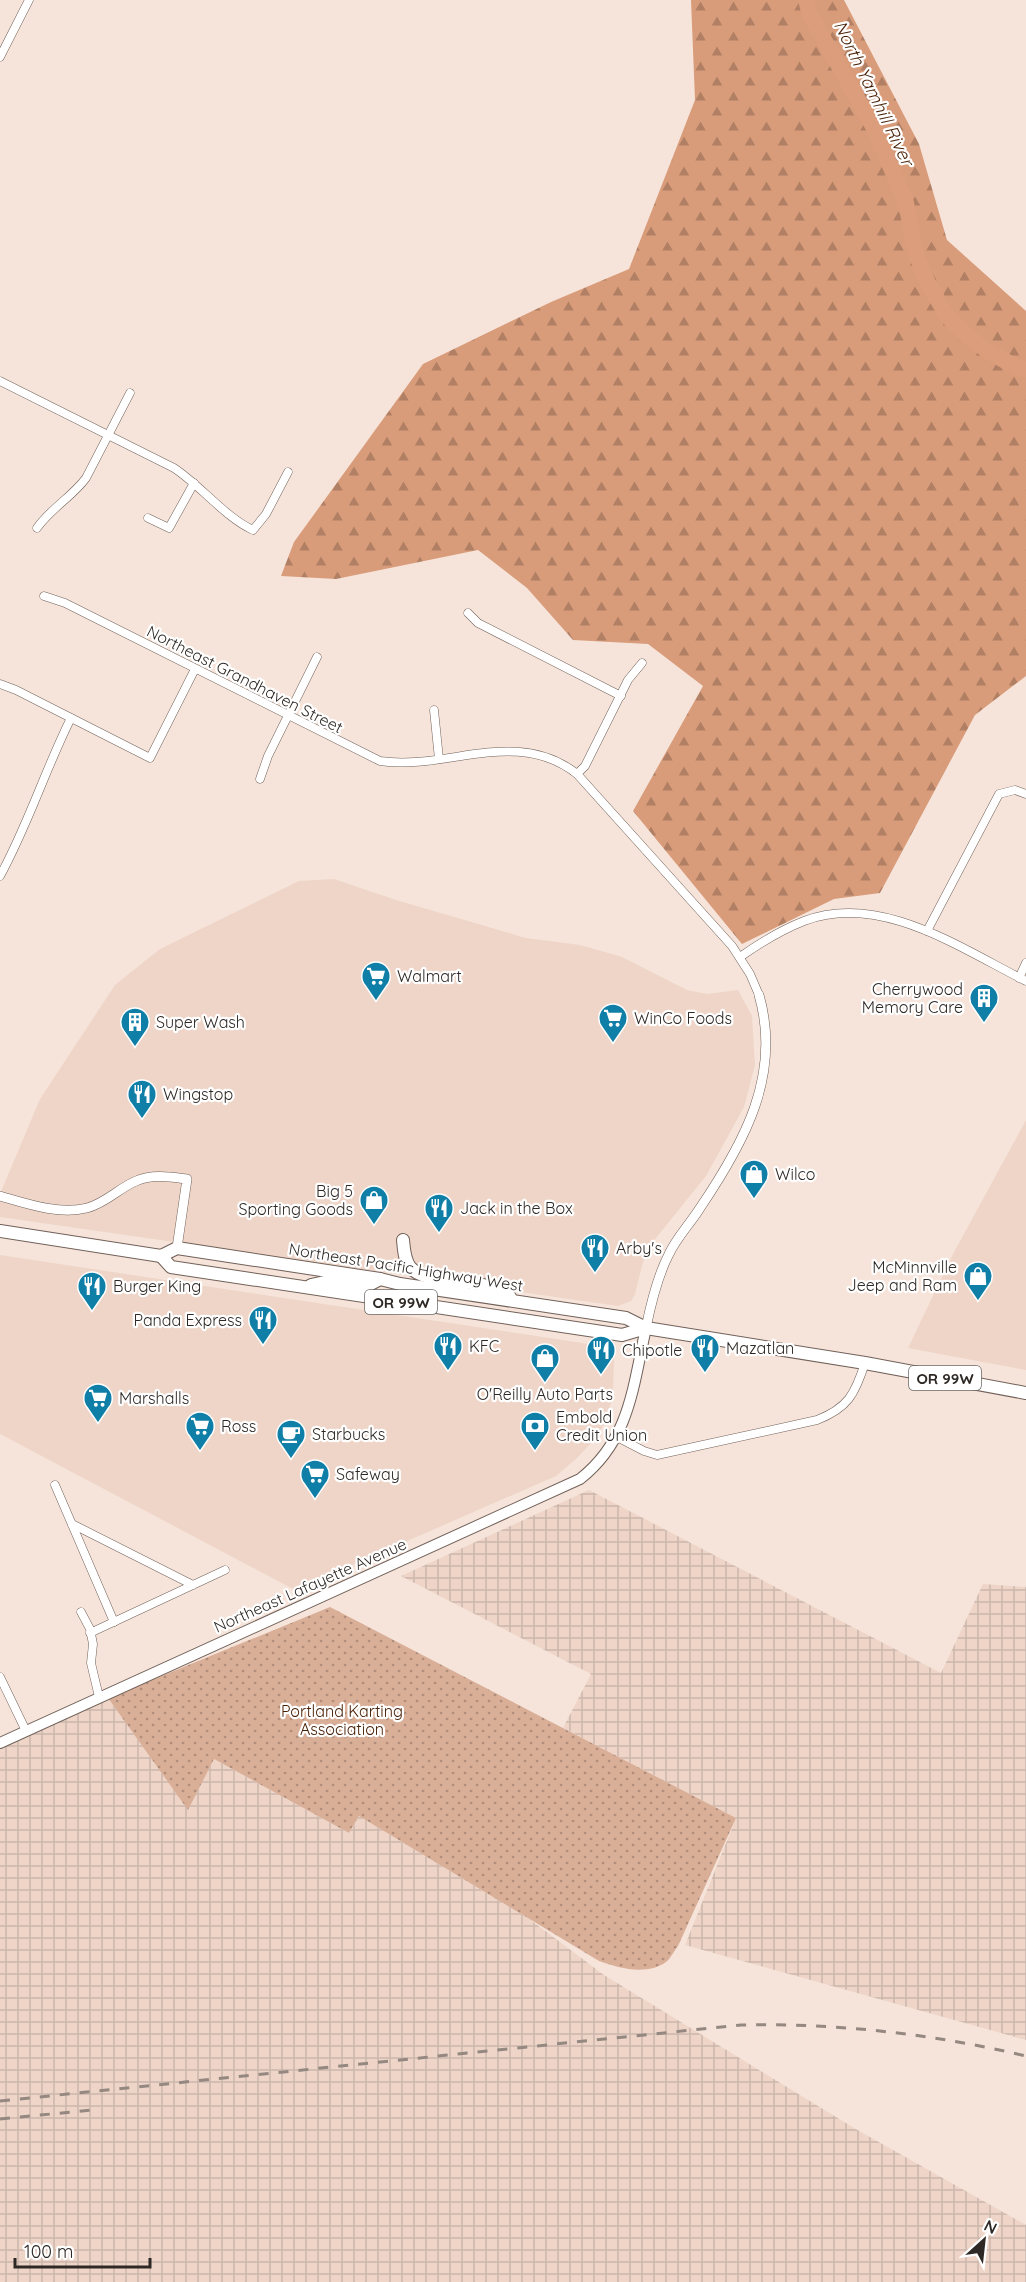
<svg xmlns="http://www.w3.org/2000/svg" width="1026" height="2282" font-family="Quicksand,sans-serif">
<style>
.built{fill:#eed5c8}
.industrial{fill:url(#industrial-grid)}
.forest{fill:url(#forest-firs)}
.park{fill:url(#park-dots)}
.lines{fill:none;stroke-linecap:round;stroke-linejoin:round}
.river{stroke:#db9d7b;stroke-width:16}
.minor-casing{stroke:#716159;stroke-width:9}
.tertiary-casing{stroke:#716159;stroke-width:10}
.secondary-casing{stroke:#716159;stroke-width:12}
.trunk-casing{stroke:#716159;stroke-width:14}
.minor{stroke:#fff;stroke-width:8}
.tertiary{stroke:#fff;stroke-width:9}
.secondary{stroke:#fff;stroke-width:10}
.trunk{stroke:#fff;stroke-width:12}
.rail{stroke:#948881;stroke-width:3;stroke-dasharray:10 10;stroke-linecap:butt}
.labels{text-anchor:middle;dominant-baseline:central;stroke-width:4.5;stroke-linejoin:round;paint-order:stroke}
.shield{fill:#fff;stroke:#6d6966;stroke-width:1.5}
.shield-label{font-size:15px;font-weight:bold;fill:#2f2925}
.street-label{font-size:16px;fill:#2f2925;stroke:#fff}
.poi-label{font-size:16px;fill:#2f2925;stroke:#fff;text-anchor:start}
.park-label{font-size:16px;fill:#482006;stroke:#fff}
.water-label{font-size:18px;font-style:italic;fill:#451e04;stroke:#fff}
</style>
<defs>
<pattern id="industrial-grid" width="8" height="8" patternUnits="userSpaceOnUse" patternTransform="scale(1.5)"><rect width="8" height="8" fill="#eed5c8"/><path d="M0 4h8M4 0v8" fill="none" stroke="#ccb7ac"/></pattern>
<pattern id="forest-firs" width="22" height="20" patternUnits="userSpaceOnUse" patternTransform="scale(1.5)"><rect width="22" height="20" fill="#d99c7a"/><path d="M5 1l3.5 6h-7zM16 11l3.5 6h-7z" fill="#b07f64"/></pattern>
<pattern id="park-dots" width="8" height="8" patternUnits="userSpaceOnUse" patternTransform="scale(1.5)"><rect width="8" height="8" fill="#daaf98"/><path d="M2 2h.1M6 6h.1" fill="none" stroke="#b18e7c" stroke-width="1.8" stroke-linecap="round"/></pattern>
</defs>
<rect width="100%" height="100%" fill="#f6e4da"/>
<g class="built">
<polygon points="334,879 396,900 526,938 580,945 622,957 687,990 707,994 738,990 752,1016 755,1065 744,1107 706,1176 652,1243 643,1262 635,1294 631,1301 618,1306 0,1217 0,1194 40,1099 115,985 160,949 299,881"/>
<polygon points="1026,1120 1026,1370 908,1348 953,1254"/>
<polygon points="0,1255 602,1346 609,1350 614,1359 613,1394 607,1419 595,1439 577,1458 556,1476 295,1590 0,1434"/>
</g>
<g class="industrial">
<polygon points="589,1490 941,1673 983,1584 1026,1587 1026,2040 685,1945 736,1818 563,1728 591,1674 401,1576"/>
<polygon points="108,1698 188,1809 214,1759 349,1833 359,1816 528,1918 604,1975 854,2128 1026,2225 1026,2282 0,2282 0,1749"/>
</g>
<polygon class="forest" points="691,0 844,0 919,144 947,240 1026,311 1026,676 975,715 880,893 834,899 742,944 633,811 703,686 648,644 573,640 527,588 478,550 336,579 281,576 294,542 423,364 551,302 629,269 695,100"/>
<path class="park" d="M330,1607L736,1818L678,1946C674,1951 670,1959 666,1962C647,1976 618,1968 599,1961L359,1816L349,1833L214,1759L188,1810L108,1698Z"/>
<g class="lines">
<polyline class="river" points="806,0 810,15 874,128 906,203 916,254 928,283 947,316 967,336 989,352 1018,368 1026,369"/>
<g class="minor-casing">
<g id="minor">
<polyline points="0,57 29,0"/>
<path d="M0,381L174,468C200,485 226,518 253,530L266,514L288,472"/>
<polyline points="148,518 169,528 194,483"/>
<path d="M37,528C51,508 72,497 86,478L130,393"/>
<path d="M44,596L65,603L380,761C448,771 516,726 577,774L732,946L750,974L759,995"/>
<polyline points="468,613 478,623 621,696"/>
<polyline points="0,684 16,690 150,758 195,669"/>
<polyline points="434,710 439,759"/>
<polyline points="577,774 585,766 628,680 642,663"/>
<polyline points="260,779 268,756 317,657"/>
<path d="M0,876C28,825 45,770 71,718"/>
<polyline points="927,931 999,794 1015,790 1026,794"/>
<path d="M740,957C760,943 781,930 804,921C880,892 960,948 1026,981"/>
<polyline points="1019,978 1026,963"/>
<path d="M617,1437L644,1451L657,1455L817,1420C848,1408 855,1394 865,1363"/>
<polyline points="55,1485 114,1622"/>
<polyline points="72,1524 193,1585"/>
<polyline points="81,1612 90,1629 93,1644 91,1663 99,1697"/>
<polyline points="90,1633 225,1570"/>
<polyline points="0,1677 26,1731"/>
</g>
</g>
<g class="tertiary-casing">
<g id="tertiary">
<path d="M0,1196C28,1204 59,1215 87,1208C106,1203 119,1188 136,1181C153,1174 170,1177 187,1179L177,1248"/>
<path d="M646,1328C651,1303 657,1277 669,1254C677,1237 690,1224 700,1208C744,1143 782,1075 759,995"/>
</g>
</g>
<g class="secondary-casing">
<path id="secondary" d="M0,1743L580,1479C630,1440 633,1386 646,1328"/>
</g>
<g class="trunk-casing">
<g id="trunk">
<polyline points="0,1231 161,1256 177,1248 380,1279 400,1284 626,1318 646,1328 865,1363 1026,1393"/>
<path d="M403,1240C404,1249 404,1259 410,1267C423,1283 464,1280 483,1285C492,1288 501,1293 510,1297"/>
<polyline points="161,1256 171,1267 622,1335 646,1328"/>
<polyline points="311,1285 329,1281 365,1287 380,1279"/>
</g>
</g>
<use href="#minor" class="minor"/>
<use href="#tertiary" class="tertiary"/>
<use href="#secondary" class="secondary"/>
<use href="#trunk" class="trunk"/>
<g class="rail">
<path d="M0,2101L741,2025C837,2023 933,2034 1026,2056"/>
<polyline points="0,2119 92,2110"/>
</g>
</g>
<defs>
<g id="supermarket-pin" transform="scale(1.5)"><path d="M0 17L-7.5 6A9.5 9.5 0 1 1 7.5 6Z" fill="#0f7fa7" stroke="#fff"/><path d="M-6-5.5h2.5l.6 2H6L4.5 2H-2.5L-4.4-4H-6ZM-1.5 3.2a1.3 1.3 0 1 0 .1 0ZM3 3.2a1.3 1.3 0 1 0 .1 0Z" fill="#fff"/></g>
<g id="building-pin" transform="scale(1.5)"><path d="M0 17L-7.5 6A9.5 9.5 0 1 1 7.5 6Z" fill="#0f7fa7" stroke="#fff"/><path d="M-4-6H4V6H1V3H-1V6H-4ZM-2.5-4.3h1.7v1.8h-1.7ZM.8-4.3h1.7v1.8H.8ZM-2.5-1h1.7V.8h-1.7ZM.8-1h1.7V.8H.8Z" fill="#fff"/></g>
<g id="restaurant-pin" transform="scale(1.5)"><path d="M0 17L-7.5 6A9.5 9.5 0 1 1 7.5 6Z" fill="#0f7fa7" stroke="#fff"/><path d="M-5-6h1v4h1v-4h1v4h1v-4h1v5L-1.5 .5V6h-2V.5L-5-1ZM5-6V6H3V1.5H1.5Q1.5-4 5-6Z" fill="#fff"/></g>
<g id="shop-pin" transform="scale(1.5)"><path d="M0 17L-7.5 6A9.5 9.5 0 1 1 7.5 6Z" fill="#0f7fa7" stroke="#fff"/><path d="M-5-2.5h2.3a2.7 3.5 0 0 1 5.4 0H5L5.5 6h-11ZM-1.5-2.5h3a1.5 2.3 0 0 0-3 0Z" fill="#fff"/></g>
<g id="bank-pin" transform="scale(1.5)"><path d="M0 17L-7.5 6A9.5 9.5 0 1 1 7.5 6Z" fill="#0f7fa7" stroke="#fff"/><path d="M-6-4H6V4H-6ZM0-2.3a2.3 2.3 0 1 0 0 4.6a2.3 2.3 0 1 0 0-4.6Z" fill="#fff"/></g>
<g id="cafe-pin" transform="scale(1.5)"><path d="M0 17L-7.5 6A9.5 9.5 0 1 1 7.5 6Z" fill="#0f7fa7" stroke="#fff"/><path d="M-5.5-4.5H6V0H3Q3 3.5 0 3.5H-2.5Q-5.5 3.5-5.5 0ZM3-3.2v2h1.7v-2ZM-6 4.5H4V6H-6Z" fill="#fff"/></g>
</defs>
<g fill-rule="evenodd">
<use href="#supermarket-pin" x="376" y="976"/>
<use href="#building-pin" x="984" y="998"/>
<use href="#supermarket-pin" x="613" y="1018"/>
<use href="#building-pin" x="135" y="1022"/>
<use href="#restaurant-pin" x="142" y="1094"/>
<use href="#shop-pin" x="754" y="1174"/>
<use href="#shop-pin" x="374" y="1200"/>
<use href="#restaurant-pin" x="439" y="1208"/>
<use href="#restaurant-pin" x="595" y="1248"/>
<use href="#shop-pin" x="978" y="1276"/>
<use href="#restaurant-pin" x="92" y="1286"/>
<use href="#restaurant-pin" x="263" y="1320"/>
<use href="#restaurant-pin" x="448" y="1346"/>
<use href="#restaurant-pin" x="705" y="1348"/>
<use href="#restaurant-pin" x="601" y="1350"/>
<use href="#shop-pin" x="545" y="1358"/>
<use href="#supermarket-pin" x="98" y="1398"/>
<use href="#supermarket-pin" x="200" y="1426"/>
<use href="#bank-pin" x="535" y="1426"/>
<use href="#cafe-pin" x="291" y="1434"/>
<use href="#supermarket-pin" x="315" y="1474"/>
</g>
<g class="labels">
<g class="shield">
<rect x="365" y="1290" width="72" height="24" rx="4.5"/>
<rect x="909" y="1366" width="72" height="24" rx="4.5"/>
</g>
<g class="shield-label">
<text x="401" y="1302">OR 99W</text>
<text x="945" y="1378">OR 99W</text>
</g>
<g class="street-label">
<text transform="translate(245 679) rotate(27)">Northeast Grandhaven Street</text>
<text transform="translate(406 1267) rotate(9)">Northeast Pacific Highway West</text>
<text transform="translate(310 1585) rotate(-24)">Northeast Lafayette Avenue</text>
</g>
<g class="poi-label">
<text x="397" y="976">Walmart</text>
<text x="963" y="989" text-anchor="end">Cherrywood<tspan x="963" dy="18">Memory Care</tspan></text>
<text x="634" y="1018">WinCo Foods</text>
<text x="156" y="1022">Super Wash</text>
<text x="163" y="1094">Wingstop</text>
<text x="775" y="1174">Wilco</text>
<text x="353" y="1191" text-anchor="end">Big 5<tspan x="353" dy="18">Sporting Goods</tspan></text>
<text x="460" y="1208">Jack in the Box</text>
<text x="616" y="1248">Arby's</text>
<text x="957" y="1267" text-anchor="end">McMinnville<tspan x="957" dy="18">Jeep and Ram</tspan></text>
<text x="113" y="1286">Burger King</text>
<text x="242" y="1320" text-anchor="end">Panda Express</text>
<text x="469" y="1346">KFC</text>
<text x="726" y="1348">Mazatlan</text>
<text x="622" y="1350">Chipotle</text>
<text x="545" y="1394" text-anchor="middle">O'Reilly Auto Parts</text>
<text x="119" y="1398">Marshalls</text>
<text x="556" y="1417">Embold<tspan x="556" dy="18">Credit Union</tspan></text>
<text x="221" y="1426">Ross</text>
<text x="312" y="1434">Starbucks</text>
<text x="336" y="1474">Safeway</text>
</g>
<g class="park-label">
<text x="342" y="1711">Portland Karting<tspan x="342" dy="18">Association</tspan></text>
</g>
<g class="water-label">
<text transform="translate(874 93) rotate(64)">North Yamhill River</text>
</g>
</g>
<g transform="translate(984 2240) rotate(27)" stroke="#ffffff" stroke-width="4.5" paint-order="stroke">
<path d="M0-4.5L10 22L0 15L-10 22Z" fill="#2f2925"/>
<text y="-9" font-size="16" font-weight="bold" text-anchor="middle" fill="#2f2925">N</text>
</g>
<path d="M15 2258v9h135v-9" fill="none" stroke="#2f2925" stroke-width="3"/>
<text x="24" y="2258" font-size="18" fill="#2f2925" stroke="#ffffff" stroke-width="4.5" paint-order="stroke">100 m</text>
</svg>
